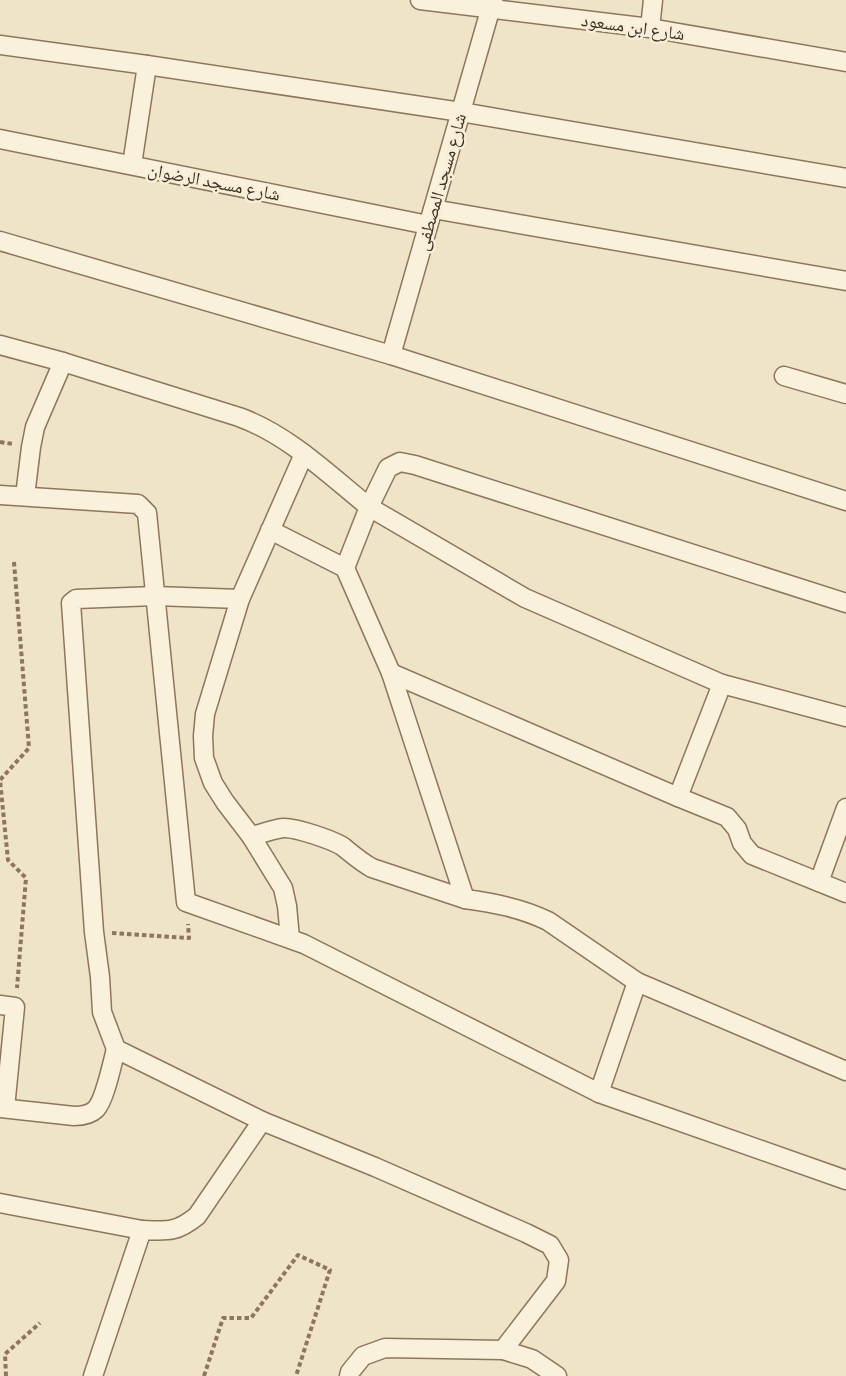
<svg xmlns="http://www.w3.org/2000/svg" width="846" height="1376" font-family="'Crimson Pro','Noto Naskh Arabic',serif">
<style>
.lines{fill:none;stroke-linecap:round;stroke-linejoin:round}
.street-casing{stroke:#8d765c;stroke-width:21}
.path{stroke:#8d765c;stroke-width:4;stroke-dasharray:4.5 3;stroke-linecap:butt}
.street{stroke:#faf1dc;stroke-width:18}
.labels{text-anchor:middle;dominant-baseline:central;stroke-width:5;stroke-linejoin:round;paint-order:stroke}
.street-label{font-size:18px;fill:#3d2e20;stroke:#f7eed8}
</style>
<rect width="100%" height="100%" fill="#f0e4c8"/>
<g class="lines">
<g class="street-casing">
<g id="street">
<polyline points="420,0 650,28 846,62"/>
<polyline points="650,28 653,0"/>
<polyline points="0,45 147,65 461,112 846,178"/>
<polyline points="0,139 428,225"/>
<polyline points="132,165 147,65"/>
<polyline points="433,209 846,281"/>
<polyline points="0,241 391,355 846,501"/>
<path d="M0,345L63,362L239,417C289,435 329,475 369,507L345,568"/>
<polyline points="391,355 493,0"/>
<polyline points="784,376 846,394"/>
<polyline points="0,495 138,504 147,513 186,902 304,944 599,1093 846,1180"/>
<polyline points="25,496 31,447 35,427 63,362"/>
<path d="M270,530L345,568L391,673L465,899L372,868C361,862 352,854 342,846C332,840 295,827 283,828C273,829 262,834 251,836L225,802L213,783L204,758L203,736L205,714L240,599L304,454"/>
<polyline points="240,599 155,596 76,599 71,603 94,932 100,977 102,1012 116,1049 262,1121 375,1167 526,1233 550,1245 559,1260 556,1281 503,1350 385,1348 363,1356 350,1372 349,1376"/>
<polyline points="846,603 415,465 400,462 388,468 369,507 525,598 722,684 846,717"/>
<polyline points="391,673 678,797"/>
<polyline points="722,684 678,797 727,817 737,829 742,843 752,855 846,893"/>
<polyline points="251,836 283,888 287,906 290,938"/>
<polyline points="819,882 846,808"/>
<path d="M465,899C494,903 521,908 548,921L637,982L846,1071"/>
<polyline points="0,1005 15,1007 5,1108"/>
<polyline points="599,1093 637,982"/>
<path d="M0,1108L74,1116C82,1116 90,1115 96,1109C105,1099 112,1064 116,1049"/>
<polyline points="0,1203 142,1230"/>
<polyline points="503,1350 532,1359 557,1376"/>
<path d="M93,1376L142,1230C167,1231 176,1233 197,1216L262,1121"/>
</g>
</g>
<g class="path">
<polyline points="0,442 13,444"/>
<polyline points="14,562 29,748 0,780 8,860 26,878 17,988"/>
<polyline points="112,933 189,938 188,924"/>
<polyline points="6,1376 5,1354 40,1323"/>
<polyline points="204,1376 223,1318 251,1318 298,1255 330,1270 296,1376"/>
</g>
<use href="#street" class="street"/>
</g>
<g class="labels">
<g class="street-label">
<text transform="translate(633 27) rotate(8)">شارع ابن مسعود</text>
<text transform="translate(214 182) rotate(11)">شارع مسجد الرضوان</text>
<text transform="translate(441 182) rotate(-74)">شارع مسجد المصطفى</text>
</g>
</g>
</svg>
